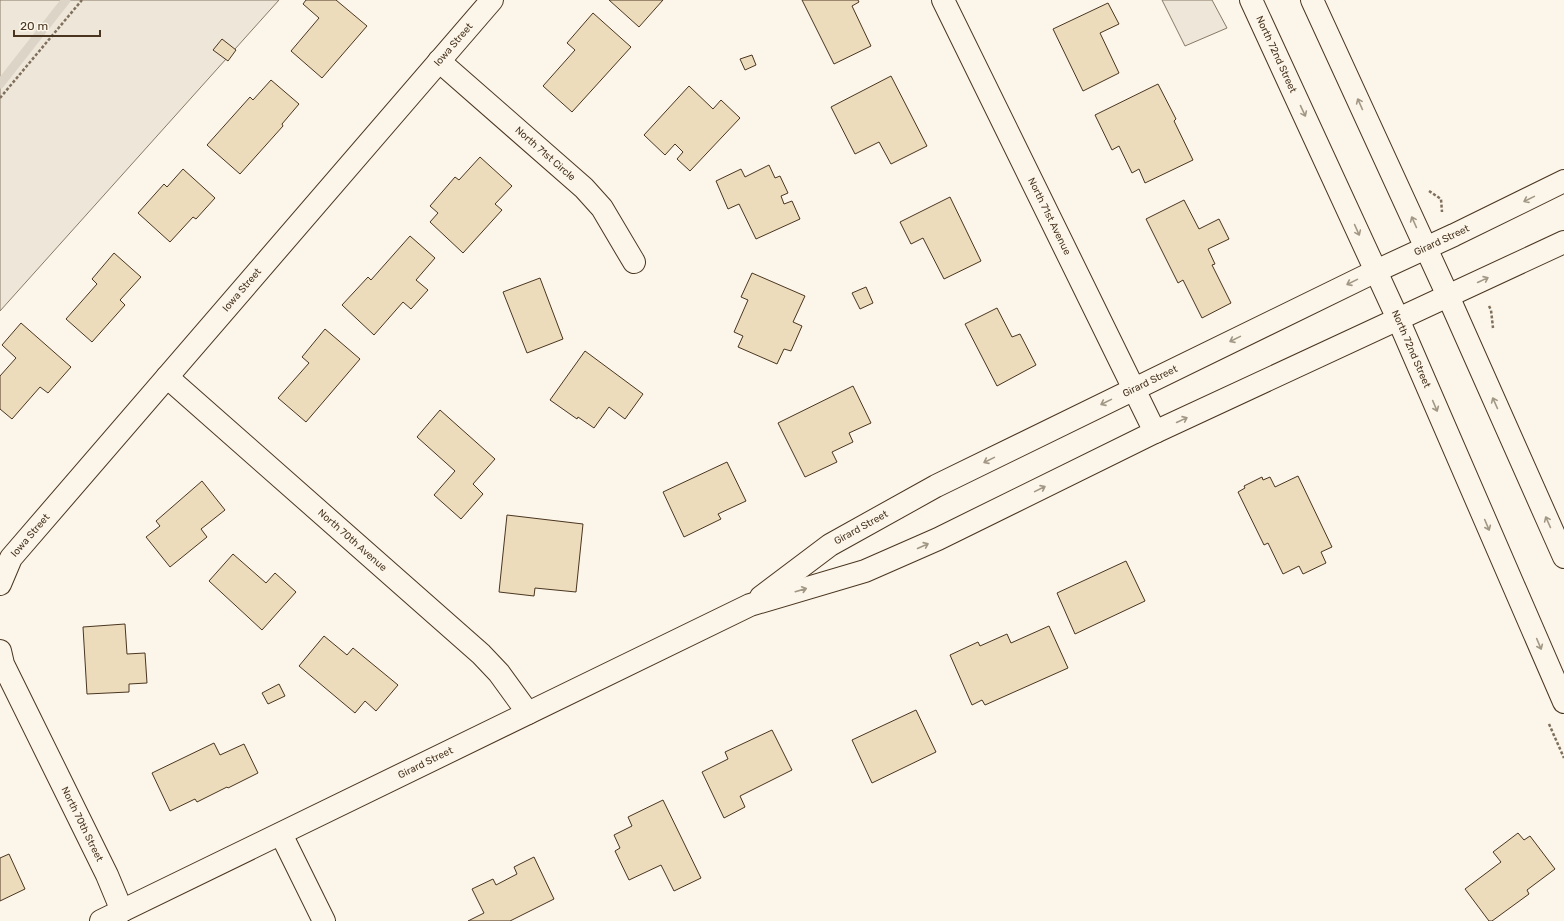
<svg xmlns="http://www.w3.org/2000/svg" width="1564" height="921" font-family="Rubik,sans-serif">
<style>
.green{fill:#ede6d9;stroke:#887966}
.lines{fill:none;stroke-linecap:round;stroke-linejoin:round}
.stream{stroke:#dcd4c6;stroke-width:9}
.building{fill:#ecdcbc;stroke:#4a3520}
.minor-casing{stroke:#4a3520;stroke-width:24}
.major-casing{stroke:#4a3520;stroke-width:24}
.path{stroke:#7f6f5c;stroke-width:2.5;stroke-dasharray:3 2;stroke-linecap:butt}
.minor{stroke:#fbf6e9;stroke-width:22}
.major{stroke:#fbf6e9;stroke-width:22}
.oneway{stroke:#a29684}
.labels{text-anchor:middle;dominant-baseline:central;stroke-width:3;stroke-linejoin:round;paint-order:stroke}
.street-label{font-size:10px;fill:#4a3520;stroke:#fbf6e9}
</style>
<rect width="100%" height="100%" fill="#fbf6e9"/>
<g class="green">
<polygon points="0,0 279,0 0,311"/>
<polygon points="1162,0 1212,0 1227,28 1185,46"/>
</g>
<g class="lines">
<polyline class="stream" points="0,84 66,0"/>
</g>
<g class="building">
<polygon points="306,0 336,0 367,26 322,78 291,51 319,18 303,4"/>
<polygon points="609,0 663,0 639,27"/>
<polygon points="802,0 858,0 859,2 852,6 871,46 834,64"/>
<polygon points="1108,3 1119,24 1100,33 1119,73 1083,91 1053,29"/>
<polygon points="593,13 631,47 572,112 543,86 575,50 567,43"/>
<polygon points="222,39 236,50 228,61 213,50"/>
<polygon points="752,55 756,65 745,70 740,59"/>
<polygon points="891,76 927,146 891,164 879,142 855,154 831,107"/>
<polygon points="271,80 299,104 282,124 283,126 240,174 207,145 250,97 253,100"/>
<polygon points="1158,84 1176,119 1174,121 1193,160 1145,183 1139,169 1132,173 1119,146 1112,150 1095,115"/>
<polygon points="689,86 713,109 721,100 740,118 690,171 677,159 683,152 675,144 665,155 644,135"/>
<polygon points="480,157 512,186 495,204 502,210 463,253 430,222 438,213 430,206 455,177 459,180"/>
<polygon points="769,165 775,178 780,176 788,193 781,196 784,204 792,201 800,219 756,239 739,204 728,209 716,181 741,169 745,177"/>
<polygon points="183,169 215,198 196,219 193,217 170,242 138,213 164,184 167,187"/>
<polygon points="950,197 981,261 944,279 923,238 911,244 900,222"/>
<polygon points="1184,200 1199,229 1219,219 1229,239 1208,249 1215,264 1212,265 1231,303 1202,318 1183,280 1178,283 1146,219"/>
<polygon points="410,236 435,258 416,280 428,290 411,309 403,302 374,335 342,305 368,277 371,280"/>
<polygon points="114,253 141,277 120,300 125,305 92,342 66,319 97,284 92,279"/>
<polygon points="752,273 805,296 793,322 802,326 791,351 784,349 777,364 738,347 743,336 734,332 748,300 741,297"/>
<polygon points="540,278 563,339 527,353 503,292"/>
<polygon points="866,287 873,303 860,309 852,293"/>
<polygon points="997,308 1012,337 1020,334 1036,365 997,386 965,324"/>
<polygon points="21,323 71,367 48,393 40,387 12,419 0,409 0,376 16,358 2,345"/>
<polygon points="325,329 360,359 306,422 278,398 309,363 302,357"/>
<polygon points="585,351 643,394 625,419 609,407 594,428 578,417 577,419 550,400"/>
<polygon points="853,386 871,423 849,433 853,442 832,452 837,462 805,477 778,423"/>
<polygon points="440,410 495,459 473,484 483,494 461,519 434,495 455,471 417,437"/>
<polygon points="727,462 746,501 718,514 721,519 684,537 663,492"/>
<polygon points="1298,476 1332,547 1321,552 1326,563 1303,574 1299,566 1283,574 1268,543 1264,545 1238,492 1245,488 1244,486 1262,477 1263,480 1270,477 1275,487"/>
<polygon points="202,481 225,510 201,529 207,537 170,567 146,537 160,526 156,521"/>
<polygon points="507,515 583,524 576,592 535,588 534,596 499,592"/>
<polygon points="233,554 266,583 275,573 296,592 262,630 209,581"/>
<polygon points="1126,561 1145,601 1075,634 1057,593"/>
<polygon points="125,624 127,654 145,653 147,683 129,684 129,692 87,694 83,627"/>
<polygon points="1049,626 1068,668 985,705 982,700 972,705 950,655 978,642 980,646 1007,634 1011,643"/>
<polygon points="324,636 347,655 353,648 398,685 376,711 365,701 355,713 299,666"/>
<polygon points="279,684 285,696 268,704 262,693"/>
<polygon points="916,710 936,752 872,783 852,740"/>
<polygon points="772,730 792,770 740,796 745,807 724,818 702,772 728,759 725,752"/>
<polygon points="214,743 220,755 244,744 258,773 228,788 227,787 197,802 195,799 170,811 152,773"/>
<polygon points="663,800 701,878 674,891 661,865 629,880 615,851 620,848 614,835 632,826 628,817"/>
<polygon points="1518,833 1524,840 1530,836 1555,869 1527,890 1529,894 1492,921 1489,921 1465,889 1501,862 1493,852"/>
<polygon points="9,854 25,889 0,901 0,858"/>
<polygon points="534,857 554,899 510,921 468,921 484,913 472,889 493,879 496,885 517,874 514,867"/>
</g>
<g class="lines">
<g class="minor-casing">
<g id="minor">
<path id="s1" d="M943,0L1155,432"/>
<path id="s2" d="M439,61L584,188L602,208L634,262"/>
<path id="s3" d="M167,377L481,654L499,673L528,713"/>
<path id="s4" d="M0,584L11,558L492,0"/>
<path id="s5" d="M761,597L830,545L936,486L1376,271L1454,235L1564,181"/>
<path id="s6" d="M0,651L3,664L107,875L122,911"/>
<polyline points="281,834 324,921"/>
<path id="s7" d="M101,921L750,605L865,571L938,539L1155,432L1564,242"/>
</g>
</g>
<g class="major-casing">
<g id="major">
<path id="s8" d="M1251,0L1398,319L1564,702"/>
<polyline points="1312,0 1448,296 1564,557"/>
</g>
</g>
<g class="path">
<polyline points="0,98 82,0"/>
<polyline points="1429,191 1441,199 1442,212"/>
<polyline points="1489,306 1491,310 1493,328"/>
<polyline points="1549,724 1564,758"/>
</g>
<use href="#minor" class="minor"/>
<use href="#major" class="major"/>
</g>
<defs><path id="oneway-shaft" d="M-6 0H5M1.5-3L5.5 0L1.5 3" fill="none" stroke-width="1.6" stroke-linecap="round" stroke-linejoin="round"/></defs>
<g class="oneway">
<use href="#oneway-shaft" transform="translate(1360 104) rotate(-114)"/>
<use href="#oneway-shaft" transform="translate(1303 111) rotate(65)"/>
<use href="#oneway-shaft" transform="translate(1529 199) rotate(154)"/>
<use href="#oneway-shaft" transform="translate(1414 222) rotate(-114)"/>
<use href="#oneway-shaft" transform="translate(1357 230) rotate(66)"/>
<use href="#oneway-shaft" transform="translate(1483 280) rotate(-25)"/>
<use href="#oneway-shaft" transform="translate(1352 282) rotate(154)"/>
<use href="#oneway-shaft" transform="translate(1235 339) rotate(154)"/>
<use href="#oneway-shaft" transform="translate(1106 402) rotate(154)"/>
<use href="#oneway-shaft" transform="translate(1495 403) rotate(-114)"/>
<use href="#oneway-shaft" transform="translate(1435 406) rotate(67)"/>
<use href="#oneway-shaft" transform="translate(1182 420) rotate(-25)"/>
<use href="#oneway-shaft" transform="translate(989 460) rotate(154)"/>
<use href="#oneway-shaft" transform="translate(1040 489) rotate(-26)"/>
<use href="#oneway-shaft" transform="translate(1548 522) rotate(-114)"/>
<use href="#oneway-shaft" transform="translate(1487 525) rotate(67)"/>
<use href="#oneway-shaft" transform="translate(923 546) rotate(-24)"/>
<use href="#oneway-shaft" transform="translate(801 590) rotate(-16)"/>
<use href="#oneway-shaft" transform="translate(1539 644) rotate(67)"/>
</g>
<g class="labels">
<g class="street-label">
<text stroke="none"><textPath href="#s4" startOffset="706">Iowa Street</textPath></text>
<text stroke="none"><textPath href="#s8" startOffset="60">North 72nd Street</textPath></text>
<text stroke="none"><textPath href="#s2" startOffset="141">North 71st Circle</textPath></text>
<text stroke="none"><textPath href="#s1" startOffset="241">North 71st Avenue</textPath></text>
<text stroke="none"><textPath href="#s5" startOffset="770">Girard Street</textPath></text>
<text stroke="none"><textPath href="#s4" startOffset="382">Iowa Street</textPath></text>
<text stroke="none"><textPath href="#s8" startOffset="384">North 72nd Street</textPath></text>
<text stroke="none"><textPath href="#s5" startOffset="446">Girard Street</textPath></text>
<text stroke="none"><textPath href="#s5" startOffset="122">Girard Street</textPath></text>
<text stroke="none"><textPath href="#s4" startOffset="58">Iowa Street</textPath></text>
<text stroke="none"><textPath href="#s3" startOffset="247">North 70th Avenue</textPath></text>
<text stroke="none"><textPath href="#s7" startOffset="361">Girard Street</textPath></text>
<text stroke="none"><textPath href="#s6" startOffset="192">North 70th Street</textPath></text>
</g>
</g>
<path d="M14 30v6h86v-6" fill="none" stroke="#4a3520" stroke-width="2"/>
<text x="20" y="30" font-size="12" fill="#4a3520" stroke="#fbf6e9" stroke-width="3" paint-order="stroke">20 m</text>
</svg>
